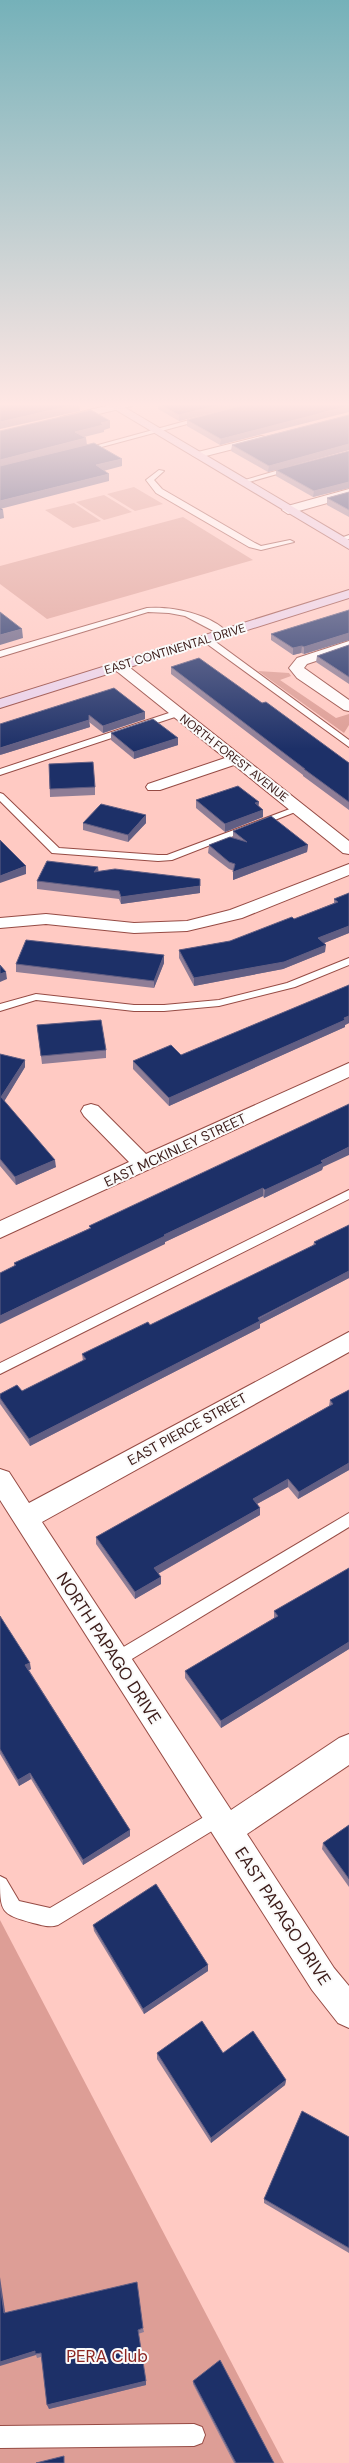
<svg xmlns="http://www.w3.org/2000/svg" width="349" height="2463" font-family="'DM Sans',sans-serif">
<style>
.green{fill:#dd9e96}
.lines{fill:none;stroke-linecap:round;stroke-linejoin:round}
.lane-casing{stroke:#964b44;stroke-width:2}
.street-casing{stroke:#964b44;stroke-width:2}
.secondary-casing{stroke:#964b44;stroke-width:2}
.lane{fill:#fff;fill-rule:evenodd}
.street{fill:#fff;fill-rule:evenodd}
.secondary{fill:#ead2ea;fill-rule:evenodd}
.wall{fill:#8e7d96}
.shaded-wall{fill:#615e83}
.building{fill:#1d3068;stroke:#615e83}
.labels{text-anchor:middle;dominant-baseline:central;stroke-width:4;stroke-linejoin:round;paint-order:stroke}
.far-street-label{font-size:12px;fill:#3a1a17;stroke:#fafafa}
.street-label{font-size:14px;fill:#3a1a17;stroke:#fafafa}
.near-street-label{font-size:17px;fill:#3a1a17;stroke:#fafafa}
.near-park-label{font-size:17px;fill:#8d2622;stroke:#fafafa}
</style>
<rect width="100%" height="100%" fill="#ffcac3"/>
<g class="green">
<polygon points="134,487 163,504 135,511 107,494"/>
<polygon points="104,495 132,512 104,520 76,502"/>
<polygon points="74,503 101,521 73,528 45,510"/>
<polygon points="183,517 253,560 47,619 0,584 0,566"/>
<polygon points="258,671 289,673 291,676 280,680 336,718 349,714 349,725 344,733"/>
<polygon points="0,1920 284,2463 0,2463"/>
</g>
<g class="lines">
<g class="lane-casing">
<g id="lane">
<polygon points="204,416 206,419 83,452 80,450"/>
<polygon points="293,466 295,467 295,469 242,484 238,482"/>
<polygon points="159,470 164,471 154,480 162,489 255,543 261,546 290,540 294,542 261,550 249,547 156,493 146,480"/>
<polygon points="349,535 349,539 339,542 335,540"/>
<path d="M147,608C172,606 211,614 228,633L221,635L185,616L169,613L148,612L0,657V651Z"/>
<polygon points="203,637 209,637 349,740 349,747 203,641"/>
<polygon points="178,710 182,713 181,715 0,775 0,769"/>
<polygon points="0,793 3,794 59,848 158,855 167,855 295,807 301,807 303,809 172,860 158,861 52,853 0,801"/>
<polygon points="349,958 349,965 295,987 219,1006 164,1011 134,1011 36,1000 0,1011 0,1004 36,994 134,1005 164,1005 219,1000 287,983"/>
<polygon points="349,1190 349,1199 0,1374 0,1363"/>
<polygon points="349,1513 349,1527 122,1665 116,1667 110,1665 108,1660 110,1655"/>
<path d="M219,1808L225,1811L228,1817L225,1823L58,1925C49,1928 42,1925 33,1923C0,1914 0,1912 0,1876L6,1879L19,1901L50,1908Z"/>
<polygon points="194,2424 202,2427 205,2435 202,2443 194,2446 0,2448 0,2426"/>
</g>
</g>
<g class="street-casing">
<g id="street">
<polygon points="114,404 133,404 132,406 65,422 59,419 61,417"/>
<polygon points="261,436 265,437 265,441 198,458 192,455 194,453"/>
<polygon points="349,489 349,497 288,514 282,510 284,507"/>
<polygon points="349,641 349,650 307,664 304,668 349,700 349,711 344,710 297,678 289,668 297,658"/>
<polygon points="119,662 124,663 349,841 349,854 343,853 234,765 160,790 148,790 146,787 148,784 225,758 114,669 112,666 114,663"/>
<polygon points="349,864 349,875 242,918 187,931 134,933 46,924 0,928 0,918 46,914 134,923 187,921 230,910"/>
<polygon points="349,1063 349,1077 0,1238 0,1221 129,1162 84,1116 81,1111 84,1106 91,1104 98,1106 146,1154"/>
<polygon points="349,1332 349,1352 42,1522 231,1810 339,1738 349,1734 349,1765 247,1834 334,1968 349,1986 349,2028 338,2023 312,1990 0,1500 0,1469 9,1472 29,1503"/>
</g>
</g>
<g class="secondary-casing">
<g id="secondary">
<polygon points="106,404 119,404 349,540 349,549"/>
<polygon points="349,590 349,598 0,708 0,699"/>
</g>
</g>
<use href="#lane" class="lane"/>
<use href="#street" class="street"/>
<use href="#secondary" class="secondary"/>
</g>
<g class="wall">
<polygon points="154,404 349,404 220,445 187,426 187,420 219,411 179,421 158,409 158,406"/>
<polygon points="349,415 349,450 268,472 231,451 232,445"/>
<polygon points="349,451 349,488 313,497 276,476 276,470"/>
<polygon points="349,492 349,517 327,505 327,498"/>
<polygon points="349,610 349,640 304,654 301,653 293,655 271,640 271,634"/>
<polygon points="349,645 349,684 316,662 317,656"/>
<polygon points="171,667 262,703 349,763 349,810 303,776 303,775 171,674"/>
<polygon points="114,688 145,712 145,719 103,733 89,722 90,727 0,755"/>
<polygon points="111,733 178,738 178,745 134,759 111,740"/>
<polygon points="49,764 95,787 95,795 50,797"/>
<polygon points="196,800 259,802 258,806 263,810 263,817 225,832 196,808"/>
<polygon points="83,823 146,823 128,842 83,830"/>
<polygon points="233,831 308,845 307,852 233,880 234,871 229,869 208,853 209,845 233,838"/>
<polygon points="99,871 200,893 121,904 119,899 37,889 37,881"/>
<polygon points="349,893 349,933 324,943 325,952 283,969 194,986 179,958 179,950 230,941 294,919 334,903 334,899"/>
<polygon points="164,955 164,963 154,988 16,972 16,964"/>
<polygon points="349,985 349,1023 345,1025 345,1027 169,1106 133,1069 133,1061 181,1055"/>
<polygon points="37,1025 106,1050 106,1058 42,1064"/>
<polygon points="0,1054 25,1060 25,1067 4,1101 56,1167 16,1185 0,1166"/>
<polygon points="323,1167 322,1170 264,1198 263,1196 165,1242 165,1244 14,1266 14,1263 90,1228 89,1226"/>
<polygon points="349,1225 349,1278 260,1324 260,1328 30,1446 0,1404 0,1394 22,1391 83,1361 82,1354 150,1325 313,1246 314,1242"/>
<polygon points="349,1390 349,1470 298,1499 288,1487 257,1504 260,1508 260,1515 158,1574 161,1584 135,1599 96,1544 96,1537 329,1406 330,1400"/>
<polygon points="349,1568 349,1649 221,1728 185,1678 185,1671 274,1618 274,1611"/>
<polygon points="0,1616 31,1669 29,1670 130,1830 130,1836 83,1865 31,1779 19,1786 0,1754"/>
<polygon points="349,1825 349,1887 322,1849 323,1843"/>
<polygon points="93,1925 208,1971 144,2014 94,1931"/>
<polygon points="157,2053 223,2053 286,2080 285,2085 211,2143 157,2059"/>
<polygon points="349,2137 349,2253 264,2203 264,2199"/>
<polygon points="5,2313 143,2328 144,2332 138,2334 146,2385 49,2409 41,2357 37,2358 36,2355"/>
<polygon points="193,2381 274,2463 234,2463 193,2384"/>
</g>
<g class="shaded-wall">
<polygon points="72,404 79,404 80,411 0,429 0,422"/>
<polygon points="224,404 247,404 179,421 179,415"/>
<polygon points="349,406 349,412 220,445 221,439"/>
<polygon points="110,421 110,428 104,430 104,432 76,439 75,432 101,423"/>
<polygon points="86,438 87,445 0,467 0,460"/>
<polygon points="349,444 349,450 268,472 269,466"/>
<polygon points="122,459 122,466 96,473 96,465"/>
<polygon points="109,474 109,481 0,509 0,501"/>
<polygon points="349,482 349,488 313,497 314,491"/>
<polygon points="3,510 4,518 0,519 0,511"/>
<polygon points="22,629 23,638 0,645 0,635"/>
<polygon points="349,633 349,640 304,654 304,647"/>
<polygon points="302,646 301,653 293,655 293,648"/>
<polygon points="145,712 145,719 103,733 103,726"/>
<polygon points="89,720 90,727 0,755 0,748"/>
<polygon points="178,738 178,745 134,759 134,752"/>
<polygon points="259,802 258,809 255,803"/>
<polygon points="263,810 263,817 225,832 225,824"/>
<polygon points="146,815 146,823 128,842 128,835"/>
<polygon points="308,845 307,852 233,880 233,872"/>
<polygon points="26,866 26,874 0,883 0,876"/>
<polygon points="98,867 99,874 94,872"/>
<polygon points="200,886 200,893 121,904 121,897"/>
<polygon points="349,926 349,933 317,946 318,938"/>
<polygon points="326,945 325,952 283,969 194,986 194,978"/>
<polygon points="164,955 164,963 154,988 154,981"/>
<polygon points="6,972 7,979 0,982 0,974"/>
<polygon points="349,1016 349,1023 345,1025 345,1027 169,1106 169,1098"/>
<polygon points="25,1060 25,1067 2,1105 1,1097"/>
<polygon points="349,1147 349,1155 323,1167 322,1170 264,1198 265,1190 321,1161"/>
<polygon points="55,1160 56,1167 16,1185 15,1177"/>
<polygon points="263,1188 263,1196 165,1242 165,1244 0,1324 0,1316 164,1235"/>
<polygon points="349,1271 349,1278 260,1324 260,1328 30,1446 29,1439"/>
<polygon points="349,1463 349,1470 298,1499 299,1492"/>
<polygon points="288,1479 288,1487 253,1506 253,1499"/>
<polygon points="260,1508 260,1515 154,1576 154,1568"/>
<polygon points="161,1577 161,1584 135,1599 135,1592"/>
<polygon points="349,1642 349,1649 221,1728 221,1721"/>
<polygon points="30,1663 31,1669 26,1672 25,1665"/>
<polygon points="30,1773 31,1779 19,1786 18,1780"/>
<polygon points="130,1830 130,1836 83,1865 83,1860"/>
<polygon points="208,1965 208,1971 144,2014 143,2009"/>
<polygon points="286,2080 285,2085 211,2143 211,2138"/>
<polygon points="0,2277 6,2318 4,2313 0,2284"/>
<polygon points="35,2351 36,2355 0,2366 0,2362"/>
<polygon points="146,2381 146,2385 49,2409 47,2405"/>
</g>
<g class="building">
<polygon points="0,404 78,404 0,422"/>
<polygon points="159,404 224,404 179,415"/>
<polygon points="247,404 349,404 349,406 221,439 187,420"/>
<polygon points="91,410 110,421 101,423 103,425 75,432 86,438 0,460 0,431"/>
<polygon points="349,415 349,444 269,466 232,445"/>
<polygon points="94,443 122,459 96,465 109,474 0,501 0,466"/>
<polygon points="349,451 349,482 314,491 276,470"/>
<polygon points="349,492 349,510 327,498"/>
<polygon points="0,507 3,510 0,511"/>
<polygon points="349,610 349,633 304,647 302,646 293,648 271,634"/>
<polygon points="0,612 22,629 0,635"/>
<polygon points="349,645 349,677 317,656"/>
<polygon points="199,658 262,703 266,702 349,763 349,802 304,769 305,769 171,667"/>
<polygon points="114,688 145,712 103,726 89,715 89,720 0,748 0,724"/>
<polygon points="153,719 178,738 134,752 111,733"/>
<polygon points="93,762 95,787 50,789 49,764"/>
<polygon points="238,786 259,802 255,803 263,810 225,824 196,800"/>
<polygon points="101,804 146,815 128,835 83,823"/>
<polygon points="271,816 308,845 233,872 235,864 229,862 209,845 230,837 247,842 233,831"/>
<polygon points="0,840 26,866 0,876"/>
<polygon points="47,861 98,867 94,872 115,869 200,879 200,886 121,897 119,891 37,881"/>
<polygon points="349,893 349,926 318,938 326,945 284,962 194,978 179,950 230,941 292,917 294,919 338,902 334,899"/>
<polygon points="26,940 164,955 154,981 16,964"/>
<polygon points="0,965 6,972 0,974"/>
<polygon points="349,985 349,1016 344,1018 345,1020 169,1098 133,1061 171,1045 181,1055"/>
<polygon points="101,1020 106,1050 41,1056 37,1025"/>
<polygon points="0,1054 25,1060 1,1097 55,1160 15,1177 0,1159"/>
<polygon points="349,1104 349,1147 321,1161 323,1163 265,1190 263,1188 164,1235 165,1236 0,1316 0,1273 16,1265 14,1263 91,1228 89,1226"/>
<polygon points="349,1225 349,1271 258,1318 260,1321 29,1439 0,1398 0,1394 17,1385 22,1391 86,1359 82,1354 148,1322 150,1325 316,1244 314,1242"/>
<polygon points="349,1390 349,1463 299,1492 288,1479 253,1499 260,1508 154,1568 161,1577 135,1592 96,1537 333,1404 330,1400"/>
<polygon points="349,1568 349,1642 221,1721 185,1671 278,1616 274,1611"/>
<polygon points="0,1616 30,1663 25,1665 130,1830 83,1860 30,1773 18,1780 0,1749"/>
<polygon points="349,1825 349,1879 323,1843"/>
<polygon points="156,1884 208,1965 143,2009 93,1925"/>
<polygon points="202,2021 223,2053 253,2031 286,2080 211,2138 157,2053"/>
<polygon points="302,2111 349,2137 349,2248 264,2199"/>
<polygon points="137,2282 143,2328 138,2330 146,2381 47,2405 41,2353 35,2354 35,2351 0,2362 0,2284 4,2313"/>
<polygon points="220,2360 274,2463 236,2463 193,2381"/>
<polygon points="64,2456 64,2463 36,2463"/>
</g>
<linearGradient id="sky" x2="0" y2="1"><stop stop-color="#75b1b9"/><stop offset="0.54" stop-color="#ffe7e4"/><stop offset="1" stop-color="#ffe7e4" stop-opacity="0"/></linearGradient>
<rect width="349" height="749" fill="url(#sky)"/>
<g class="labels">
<g class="far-street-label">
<text transform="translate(175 649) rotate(-17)">EAST CONTINENTAL DRIVE</text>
<text transform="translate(234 758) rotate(38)">NORTH FOREST AVENUE</text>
</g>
<g class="street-label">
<text transform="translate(175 1150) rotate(-25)">EAST MCKINLEY STREET</text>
<text transform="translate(187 1429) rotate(-29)">EAST PIERCE STREET</text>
</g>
<g class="near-street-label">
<text transform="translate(109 1648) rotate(57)">NORTH PAPAGO DRIVE</text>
<text transform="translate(283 1916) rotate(57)">EAST PAPAGO DRIVE</text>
</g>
<g class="near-park-label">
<text x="107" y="2356">PERA Club</text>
</g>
</g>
</svg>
